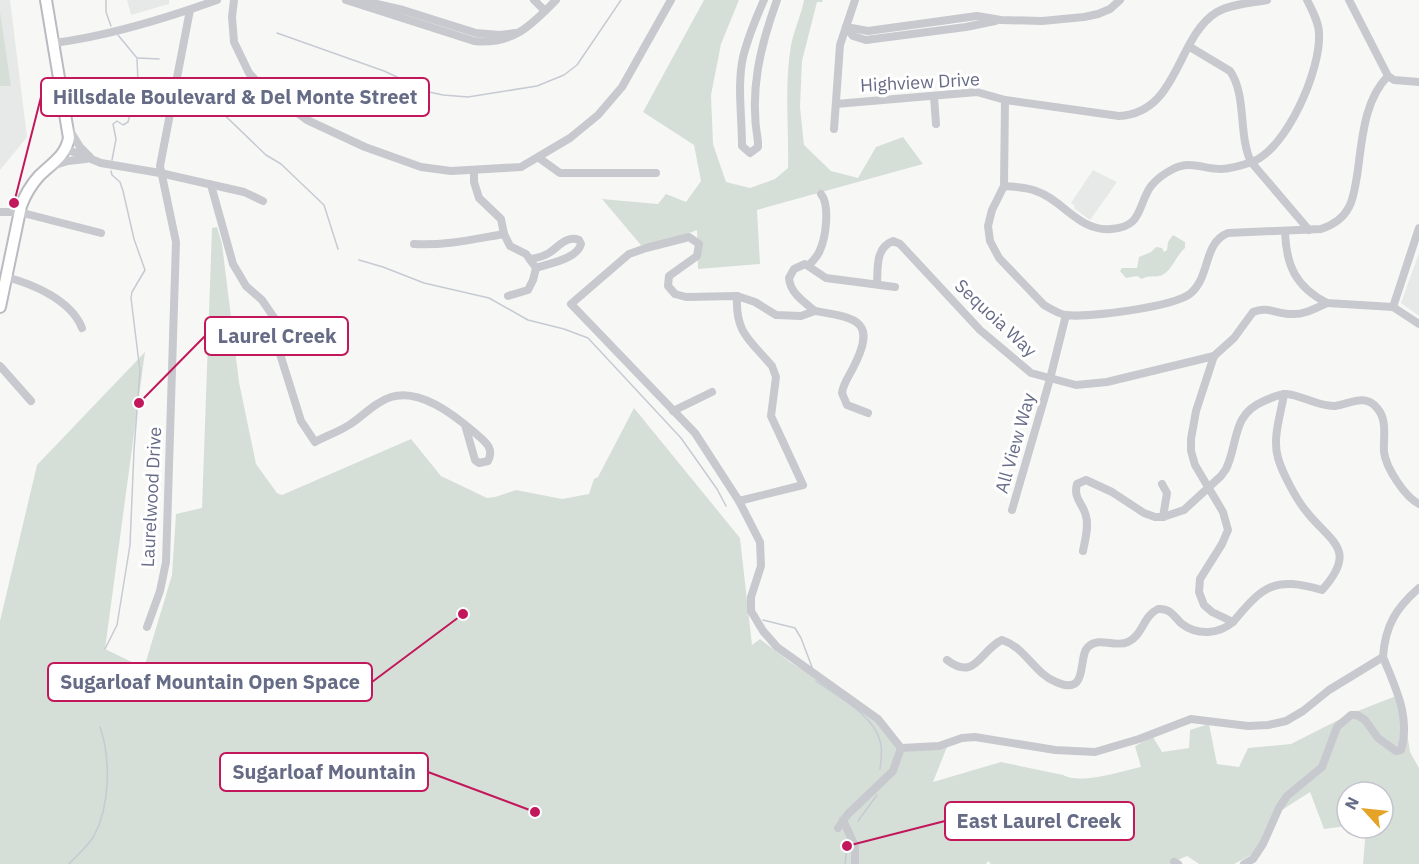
<svg xmlns="http://www.w3.org/2000/svg" width="1419" height="864" font-family="'IBM Plex Sans',sans-serif">
<style>
.built{fill:#e7e9e8}
.green{fill:#d6dfd7}
.lines{fill:none;stroke-linecap:round;stroke-linejoin:round}
.stream{stroke:#c6cad3;stroke-width:1.5}
.major-casing{stroke:#babbc1;stroke-width:14}
.minor{stroke:#c8c9ce;stroke-width:8}
.major{stroke:#fff;stroke-width:10}
.labels{text-anchor:middle;dominant-baseline:central;stroke-width:6;stroke-linejoin:round;paint-order:stroke}
.street-label{font-size:18px;fill:#666b86;stroke:#fff}
.leader{fill:none;stroke:#c2185b;stroke-width:2}
.callout-dot{fill:#c2185b;stroke:#fff;stroke-width:2}
.callout{fill:#fff;stroke:#c2185b;stroke-width:2}
.callout-label{font-size:20px;text-anchor:middle;font-weight:bold;fill:#666b86}
</style>
<rect width="100%" height="100%" fill="#f7f8f5"/>
<g class="built">
<polygon points="0,0 10,0 27,137 0,170"/>
<polygon points="127,0 169,0 169,4 131,15"/>
<polygon points="1093,170 1117,182 1090,220 1074,208 1075,206 1071,203"/>
<polygon points="1419,253 1419,316 1401,303"/>
</g>
<g class="green">
<path d="M704,0H739L721,44L711,95L713,144L726,182L750,188L775,179L788,168C789,126 784,87 791,45C794,30 801,15 804,0H823L822,2H817L802,61L800,107L804,145L831,171L858,178L876,147L903,137L923,164L757,210L760,264L698,269L697,230L645,250L602,199L658,204L666,194L686,202L701,181L694,145L643,112Z"/>
<polygon points="0,12 11,86 0,86"/>
<path d="M217,227L222,244L239,382L256,464L277,493L282,495L411,439L441,476L487,498L495,497L516,490L562,499L589,494L594,479L598,477L634,408L740,538L752,645L760,639L790,662L879,718L902,746L949,742L933,782L1001,762L1063,775C1080,785 1122,771 1141,767L1135,746L1153,737L1162,752L1189,748L1190,730L1209,724L1217,764L1239,767L1248,748L1291,744L1350,714L1401,694L1410,752L1419,768V864H1363L1366,828H1383V792H1347V826L1324,829L1310,792L1279,812L1257,852L1234,864H1199L1187,856L1169,864H991L988,861L986,864H0V621L37,465L145,352L105,649L144,668L172,575L176,514L202,508L212,228Z"/>
<path d="M1173,235L1185,242V248C1176,256 1173,268 1164,274C1156,279 1149,274 1142,279L1137,276L1126,278L1120,271L1122,268H1137L1139,257L1151,252L1156,247L1162,248L1164,252L1167,250L1168,242Z"/>
</g>
<g class="lines">
<g class="stream">
<polyline points="106,0 106,12 111,26"/>
<polyline points="277,33 384,71 429,92 443,95 468,97 537,86 564,75 577,65 621,0"/>
<polyline points="138,58 159,59"/>
<polyline points="181,85 206,89 211,102 266,155 281,164 324,205 338,249"/>
<polyline points="112,160 116,139 113,124 117,121 123,125 128,122 138,83 137,58 118,35"/>
<polyline points="359,260 383,267 424,283 489,298 528,320 564,329 588,338 681,438 717,489 726,506"/>
<polyline points="763,620 795,628 801,638 812,667"/>
<polyline points="105,649 117,625 130,545 134,450 140,371 131,298 132,292 145,270 134,239 123,191 120,182 112,175 111,171"/>
<path d="M816,681C837,696 874,715 880,741C883,750 881,760 880,769"/>
<polyline points="858,821 877,795"/>
<path d="M69,864C77,855 88,846 94,836C110,806 111,759 100,727"/>
<polyline points="845,864 847,846"/>
</g>
<g class="major-casing">
<path id="major" d="M0,307L21,206C25,195 31,185 39,176C52,163 65,157 69,138L46,0"/>
</g>
<g class="minor">
<polyline points="234,0 232,17 234,42 249,73 259,84 307,120 365,147 421,167 451,171 521,167 570,138 598,115 622,87 671,0"/>
<path d="M346,0L474,41C512,45 531,26 556,0"/>
<polyline points="360,0 403,10 476,33 500,35 515,33"/>
<polyline points="534,0 545,11"/>
<path d="M764,0C756,18 748,37 743,57C737,85 742,117 742,146L750,153L758,147V142C749,92 760,47 777,0"/>
<polyline points="1349,0 1388,76 1394,80 1419,82"/>
<polyline points="846,27 868,31 977,16 1001,20 1042,21 1084,17 1098,14 1110,9 1120,0"/>
<polyline points="846,27 853,36 866,40 966,27 995,21"/>
<path d="M54,43C109,36 164,19 217,0"/>
<path d="M1190,47L1230,71C1247,95 1238,135 1251,162L1309,230"/>
<polyline points="934,96 936,124"/>
<polyline points="63,99 101,92"/>
<path d="M1005,100L1004,186L992,210L988,226L990,241L999,258L1044,305C1051,309 1057,313 1065,315C1087,318 1175,307 1191,293C1211,275 1203,243 1228,233L1321,229C1333,225 1343,219 1349,207C1354,198 1355,186 1357,176C1362,143 1363,101 1388,76"/>
<path d="M836,104L977,92L1005,100L1119,116C1179,113 1176,37 1217,12C1231,4 1251,3 1267,0"/>
<polyline points="69,129 80,147 90,157"/>
<polyline points="834,129 840,45 855,0"/>
<polyline points="66,149 101,163 160,173 244,192 263,201"/>
<polyline points="539,158 560,173 656,173"/>
<polyline points="52,166 68,161 86,159"/>
<polyline points="474,171 474,182 479,198 501,219 504,234 510,246 526,254 536,268 533,280 528,290 508,296"/>
<path d="M211,185L233,264L246,286L262,300L279,325L280,354L301,421L315,442C326,436 338,432 349,425C363,416 375,402 391,397C420,388 454,415 474,432C484,441 495,447 488,461L479,463L475,460L465,425"/>
<path d="M1004,186C1014,187 1026,187 1036,191C1063,200 1079,232 1111,229C1143,227 1137,206 1151,186C1156,180 1165,173 1173,169C1190,160 1203,169 1221,169C1231,169 1243,165 1252,162C1287,149 1321,69 1319,34C1319,22 1312,10 1307,0"/>
<polyline points="0,212 19,212 101,233"/>
<path d="M1285,231C1286,266 1296,287 1327,303L1393,307L1419,324"/>
<path d="M414,244C444,246 474,239 504,234"/>
<path d="M530,259C536,258 543,257 549,253C558,247 567,235 579,240L581,244C577,259 550,263 536,268"/>
<path d="M809,265C813,261 818,256 820,250C826,237 830,205 821,194"/>
<path d="M6,277C33,284 71,300 82,328"/>
<path d="M877,284C878,268 875,248 893,241L900,244L980,330L1031,373L1076,385L1107,382L1214,356"/>
<path d="M895,287L826,278L805,264L794,269L789,278C790,293 804,302 815,311L801,316L776,315L755,302L737,296L686,297L675,294L668,286L669,276L697,256L699,244L689,237L646,248L629,254L571,304L695,433L739,501L760,542L761,566L751,597V611L763,631L777,647L878,719L901,748"/>
<path d="M737,296C735,333 750,340 772,366L776,377L771,416L803,485L739,501"/>
<polyline points="1393,307 1419,228"/>
<path d="M815,311C856,318 878,320 853,368C849,376 843,384 842,393L847,405L868,413"/>
<polyline points="0,366 31,401"/>
<path d="M1284,394C1281,414 1272,438 1278,458C1282,472 1296,499 1306,511C1330,542 1359,549 1322,590C1274,576 1263,586 1233,622L1212,612L1204,605L1199,592L1200,579L1222,544L1228,530L1223,512L1195,465L1191,451V439L1196,411L1214,356L1234,338L1253,312C1267,306 1277,314 1291,314C1304,315 1316,308 1327,303"/>
<polyline points="673,411 712,392"/>
<polyline points="1162,484 1167,493 1163,517"/>
<polyline points="1012,510 1050,379 1066,315"/>
<path d="M1083,551C1085,540 1089,527 1086,516C1083,503 1073,499 1077,484L1086,480L1112,492L1144,513L1155,517H1163L1184,510L1221,476L1226,469C1239,442 1231,415 1264,401C1271,398 1279,394 1286,394C1302,395 1318,407 1335,406C1350,404 1365,393 1377,408C1388,420 1383,438 1384,452C1386,468 1405,497 1419,504"/>
<polyline points="147,627 160,591 166,562 176,242 160,166 190,10"/>
<path d="M947,660C976,682 980,650 1002,640C1025,647 1034,673 1056,682C1090,697 1077,657 1088,647C1099,636 1115,648 1128,642C1143,635 1143,616 1158,609C1171,608 1174,617 1182,624C1198,636 1219,634 1233,622"/>
<path d="M901,748L939,746L962,738L975,737L1055,750L1095,752L1139,739L1191,719L1248,726L1268,725L1286,721L1303,711L1329,690L1383,657C1385,626 1396,608 1419,588"/>
<polyline points="843,820 855,846 855,864"/>
<polyline points="838,828 848,814 893,771 901,748"/>
<polyline points="1174,862 1178,864"/>
<path d="M1244,864L1253,859L1263,844L1279,808L1287,796L1322,767L1337,727L1351,715H1357L1365,720L1378,738L1396,751L1401,750C1411,717 1395,687 1383,657"/>
</g>
<use href="#major" class="major"/>
</g>
<g class="labels">
<g class="street-label">
<text transform="translate(920 82) rotate(-3)">Highview Drive</text>
<text transform="translate(996 318) rotate(43)">Sequoia Way</text>
<text transform="translate(1015 443) rotate(-74)">All View Way</text>
<text transform="translate(151 497) rotate(-87)">Laurelwood Drive</text>
</g>
</g>
<path class="leader" d="M14 203L41 97M139 403L205 336M463 614L372 682M535 812L428 772M847 846L945 821"/>
<g class="callout-dot">
<circle cx="14" cy="203" r="6"/>
<circle cx="139" cy="403" r="6"/>
<circle cx="463" cy="614" r="6"/>
<circle cx="535" cy="812" r="6"/>
<circle cx="847" cy="846" r="6"/>
</g>
<g class="callout">
<rect x="41" y="78" width="388" height="38" rx="6"/>
<rect x="205" y="317" width="143" height="38" rx="6"/>
<rect x="48" y="663" width="324" height="38" rx="6"/>
<rect x="220" y="753" width="208" height="38" rx="6"/>
<rect x="945" y="802" width="189" height="38" rx="6"/>
</g>
<g class="callout-label">
<text x="235" y="104">Hillsdale Boulevard &amp; Del Monte Street</text>
<text x="277" y="343">Laurel Creek</text>
<text x="210" y="689">Sugarloaf Mountain Open Space</text>
<text x="324" y="779">Sugarloaf Mountain</text>
<text x="1039" y="828">East Laurel Creek</text>
</g>
<g transform="translate(1365 810) rotate(297)"><circle r="28" fill="#ffffff" stroke="#c2c4cf" stroke-width="1.5"/>
<path d="M0-4.5L10 22L0 15L-10 22Z" fill="#e5a327"/>
<text y="-9" font-size="16" font-weight="bold" text-anchor="middle" fill="#666b86">N</text>
</g>
</svg>
